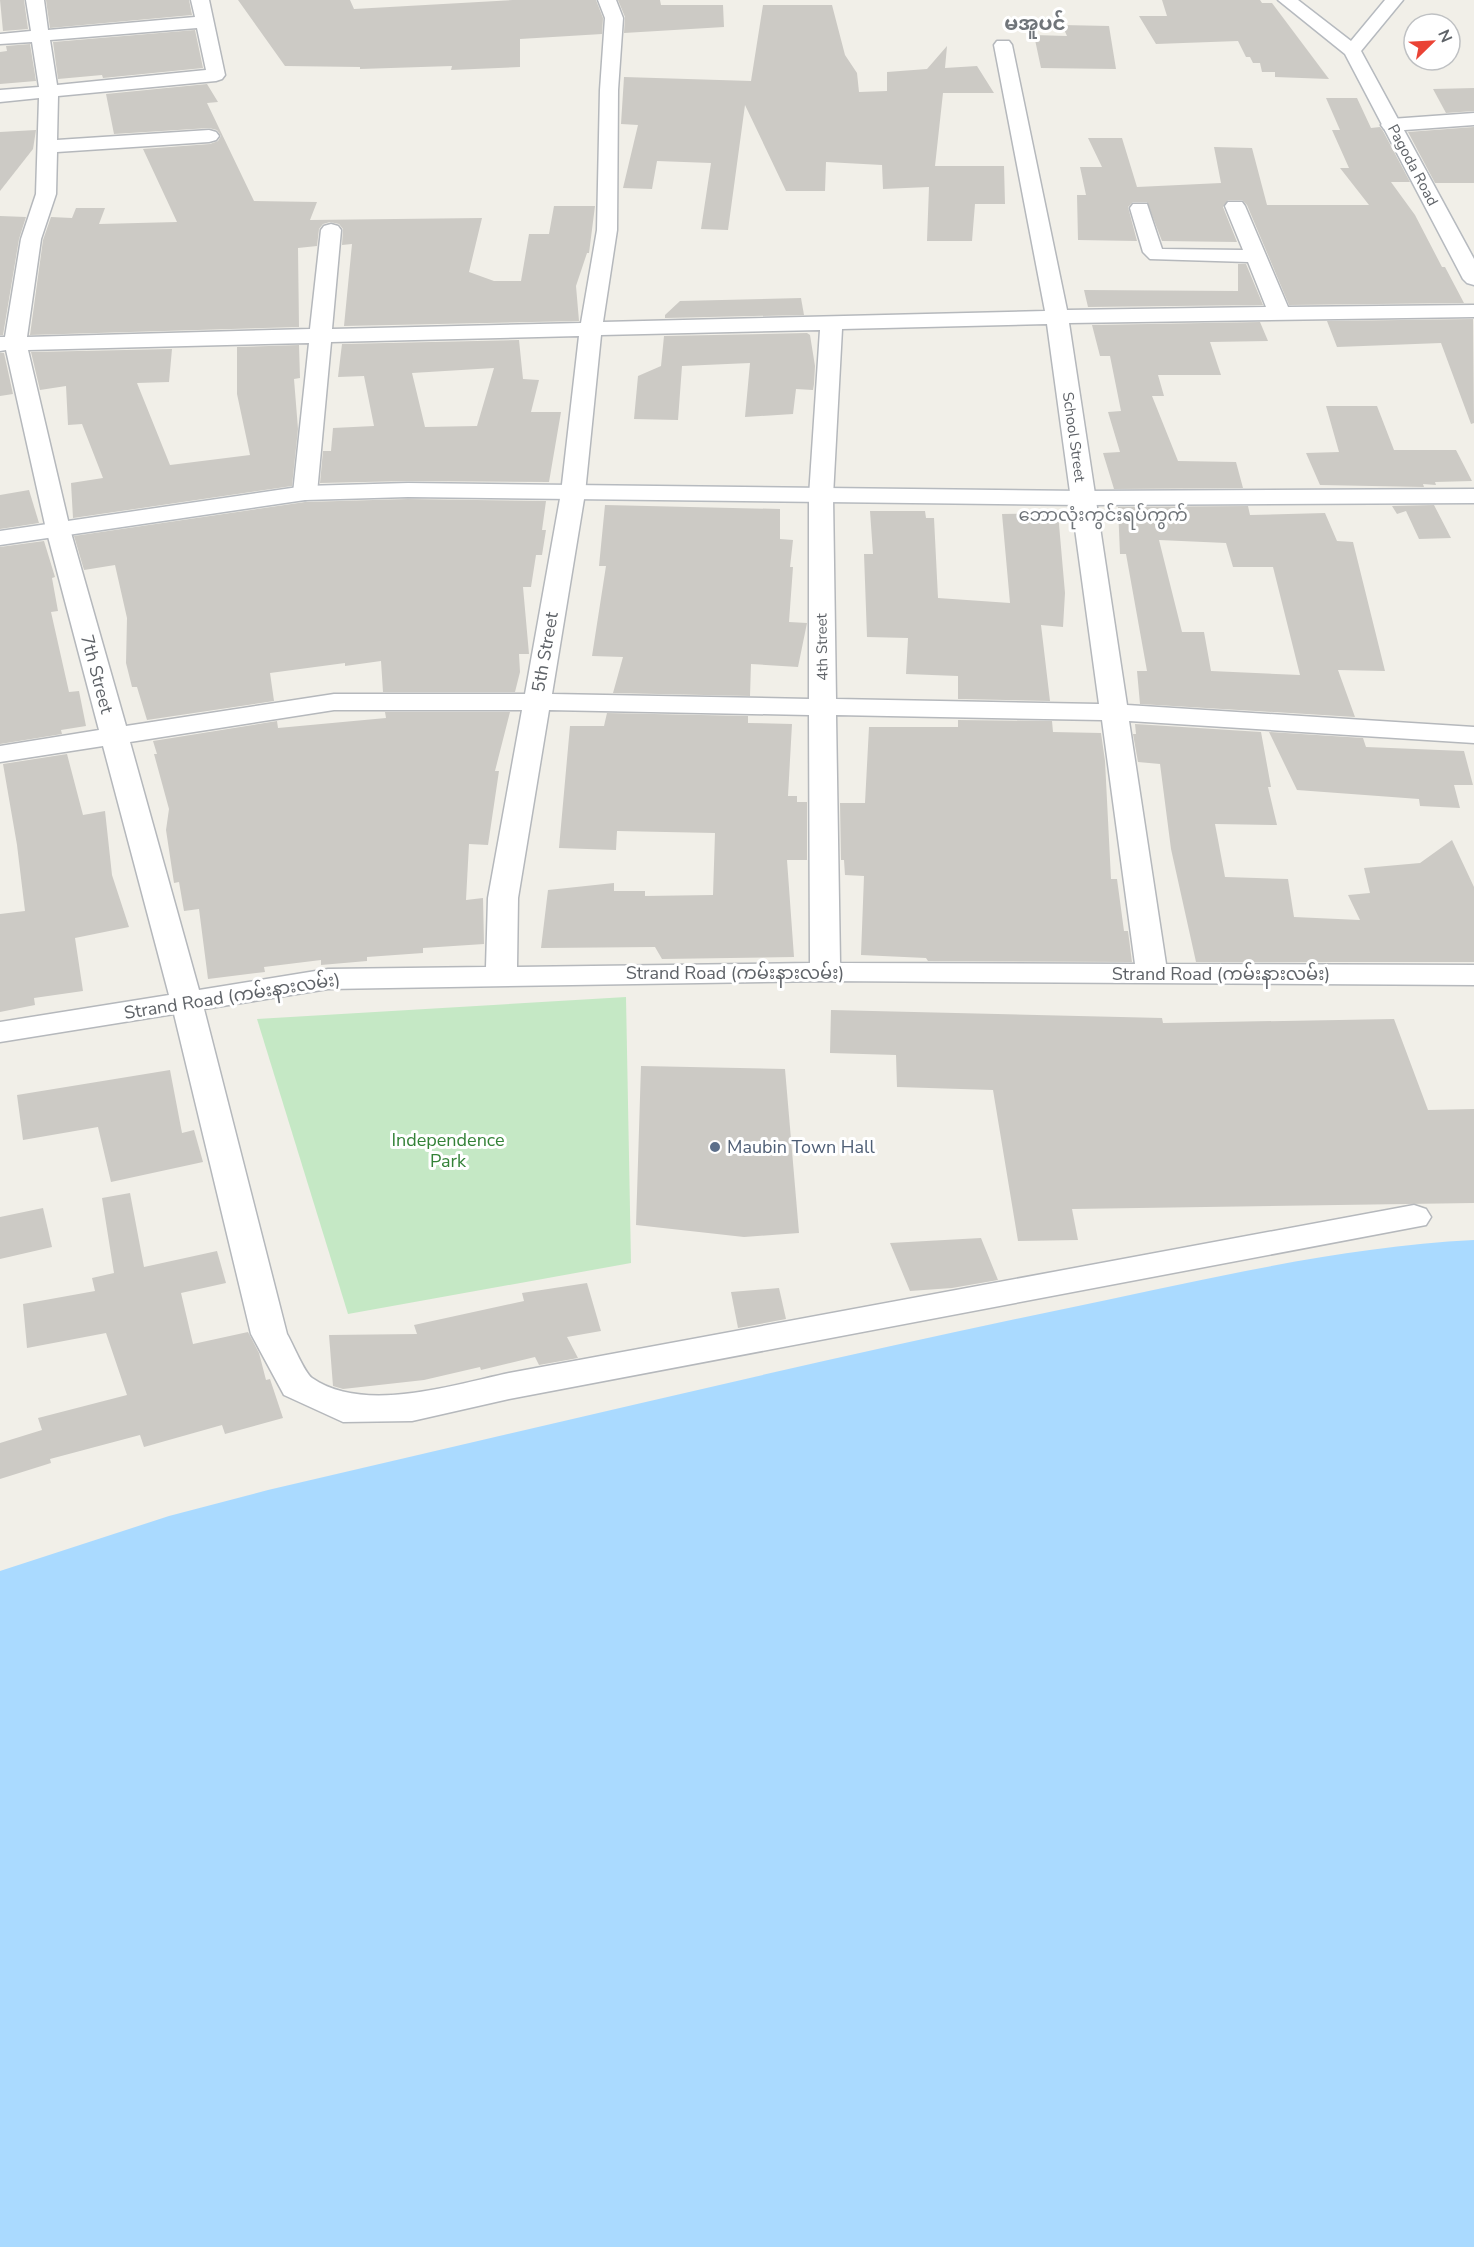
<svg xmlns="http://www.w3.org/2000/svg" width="1474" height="2247" font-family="'Nunito Sans','Noto Sans Myanmar',sans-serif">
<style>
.green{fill:#c5e8c5}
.water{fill:#aadaff}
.building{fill:#cccac5;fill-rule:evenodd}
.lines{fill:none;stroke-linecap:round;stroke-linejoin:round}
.minor-casing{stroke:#b5b8bc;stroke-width:3}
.secondary-casing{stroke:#b6babf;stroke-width:3}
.minor{fill:#fff;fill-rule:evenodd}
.secondary{fill:#fff;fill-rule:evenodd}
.service-dot{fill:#5c6f8a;stroke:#fff;stroke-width:2}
.labels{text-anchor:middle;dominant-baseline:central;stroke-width:6;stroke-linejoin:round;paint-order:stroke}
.far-street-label{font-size:15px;fill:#5f6368;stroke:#fff}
.far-quarter-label{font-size:18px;fill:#70757a;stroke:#fff}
.street-label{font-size:18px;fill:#5f6368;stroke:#fff}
.park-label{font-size:18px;fill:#348238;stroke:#fff}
.service-label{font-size:18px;fill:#4e5e75;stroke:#fff;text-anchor:start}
.far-district-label{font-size:20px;font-weight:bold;fill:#70757a;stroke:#fff}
</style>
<rect width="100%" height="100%" fill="#f1efe8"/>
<polygon class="green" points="626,997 631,1263 348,1314 257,1019"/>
<path class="water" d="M1474,1240V2247H0V1571L169,1516L268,1490C532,1429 795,1365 1059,1310C1196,1282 1334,1247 1474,1240Z"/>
<g class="building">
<polygon points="0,0 24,0 28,29 3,31"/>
<polygon points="46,0 189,0 192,15 50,28"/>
<polygon points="238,0 350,0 354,9 513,0 596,0 603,18 602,34 520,39 520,67 451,70 452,66 360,69 360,67 285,66"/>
<polygon points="618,0 660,0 661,5 723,5 724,27 624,33 625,17"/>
<polygon points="1162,0 1260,0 1262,3 1272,3 1329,79 1275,77 1275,72 1262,72 1260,63 1253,63 1250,57 1246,57 1238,41 1156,44 1139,16 1167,16"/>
<polygon points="763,5 832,5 845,55 857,73 859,92 887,91 887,72 927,69 947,46 945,68 977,66 994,93 943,93 935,166 1004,166 1005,204 975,204 972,241 927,241 929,187 883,189 882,165 826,162 825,191 786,191 745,105 728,230 701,229 711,163 657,161 652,189 623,188 638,125 621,124 624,77 751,81"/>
<polygon points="1062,25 1109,26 1116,69 1041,68 1034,35 1067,36"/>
<polygon points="195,30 203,68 103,78 102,75 58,79 53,42"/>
<polygon points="30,44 36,81 0,84 0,52 7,51 6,46"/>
<polygon points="207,84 218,102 207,103 254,201 317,202 310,220 482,218 469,272 494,281 521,281 529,234 549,234 554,206 595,206 589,253 587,253 576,286 579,321 344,326 352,244 342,245 343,229 339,224 330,222 323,224 319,229 317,246 298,248 299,327 30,335 43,240 51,217 72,218 76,208 105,208 99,224 177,222 143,149 210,144 218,141 221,136 217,130 209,128 114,134 106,94"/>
<polygon points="1474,88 1474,111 1446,113 1433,89"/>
<polygon points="1326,98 1357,98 1371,128 1380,127 1383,131 1410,182 1391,182 1415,215 1442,267 1445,267 1464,303 1289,305 1247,205 1242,200 1228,200 1223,207 1237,242 1162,241 1147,202 1133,202 1128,207 1137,241 1078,240 1077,195 1086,195 1080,167 1102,167 1088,138 1122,138 1137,187 1221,183 1214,147 1252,148 1267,205 1369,205 1340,168 1349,168 1332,130 1340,130"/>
<polygon points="1474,127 1474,183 1435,183 1408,132"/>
<polygon points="36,130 33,149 0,191 0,132"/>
<polygon points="0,216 26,217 19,239 3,335 0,335"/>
<polygon points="1238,264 1246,264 1263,305 1088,307 1084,290 1238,291"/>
<polygon points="801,298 804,315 665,318 665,315 680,301"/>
<polygon points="1473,319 1474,423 1471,424 1441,343 1337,347 1327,321"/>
<polygon points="1260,322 1268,341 1210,342 1221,375 1158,375 1164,396 1152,396 1178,461 1236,462 1243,488 1114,489 1103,453 1120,452 1108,412 1121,411 1110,356 1100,356 1092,325"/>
<polygon points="807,333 810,335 815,366 814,384 813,390 796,389 793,414 745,417 750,363 682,366 678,420 634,419 638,376 661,366 664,336"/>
<path d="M519,340L523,379L539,380L531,412H561L549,482L408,481L320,483L323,451H331L333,428L374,426L364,376L338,377L342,344ZM494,368L477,426L425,427L412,373Z"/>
<polygon points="299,345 300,378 294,379 298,429 292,486 73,518 71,483 103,478 82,424 68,425 66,386 40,390 31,352 172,349 169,382 137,383 170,465 250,455 237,394 237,347"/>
<polygon points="0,353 4,353 13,394 0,396"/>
<polygon points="1326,406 1377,406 1394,450 1456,450 1472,481 1435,482 1436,485 1423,484 1424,487 1320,485 1306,453 1339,452"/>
<polygon points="29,490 39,523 0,529 0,495"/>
<polygon points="408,499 546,501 542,530 546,530 542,555 536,555 531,587 523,587 529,654 519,654 520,672 515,692 383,692 381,661 345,666 345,663 270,673 274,701 147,720 137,687 132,687 126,663 127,618 115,565 84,570 74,536 305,502"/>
<polygon points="605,505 780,509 780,539 793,540 790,567 793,567 789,622 807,623 798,667 751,664 750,696 613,693 623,657 592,656 606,566 599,566"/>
<polygon points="1434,505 1451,538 1419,539 1406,511 1397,514 1392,506"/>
<path d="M1248,506L1250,515L1325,513L1337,541L1353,542L1385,671L1338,670L1355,717L1140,704L1137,671H1147L1126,554H1120L1118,507ZM1159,540L1226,543L1233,567H1273L1300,675L1211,671L1204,632H1182Z"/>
<polygon points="870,511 925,511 926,518 934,518 938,598 1010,603 1002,514 1058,513 1065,593 1063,627 1041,625 1050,701 958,699 958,676 906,674 908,638 867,637 864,554 873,554"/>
<polygon points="44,541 55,577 52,578 58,611 51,612 69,692 79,691 86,726 61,730 62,734 0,744 0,547"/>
<polygon points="385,712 510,712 495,771 499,771 488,845 469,844 466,900 483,898 484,944 423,948 423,953 367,957 367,961 321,965 321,960 264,967 265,972 208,979 199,909 184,911 179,882 174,883 166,830 169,809 154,754 157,754 153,741 277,721 278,728 386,718"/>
<polygon points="607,713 748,716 748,723 792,724 788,796 797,796 797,802 807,802 807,860 787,860 794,957 662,959 655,947 541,948 548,890 614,883 614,891 645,891 645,896 713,895 715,833 617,831 616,850 559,848 570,726 604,726"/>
<polygon points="958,720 1052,721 1053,732 1101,733 1105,761 1111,879 1117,879 1124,931 1128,931 1132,962 928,961 926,958 861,955 864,876 845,875 844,860 841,860 840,803 865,803 869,727 958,727"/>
<polygon points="1135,724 1261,732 1271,787 1268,787 1277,825 1215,824 1225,877 1288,879 1294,917 1360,920 1348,895 1370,893 1364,868 1420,863 1452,840 1474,887 1474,962 1196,962 1171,849 1160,764 1138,762 1133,734 1136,734"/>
<polygon points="1269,732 1363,738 1366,747 1464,751 1473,785 1454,785 1460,808 1420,806 1419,799 1297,790"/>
<polygon points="67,754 83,815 105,811 112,875 129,927 75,938 83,991 34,998 35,1005 0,1012 0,914 25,911 17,845 3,764"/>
<polygon points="831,1010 1162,1018 1163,1023 1394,1019 1428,1110 1474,1109 1474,1203 1072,1209 1078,1240 1018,1241 993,1090 897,1087 896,1055 830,1053"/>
<polygon points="641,1066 785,1069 799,1233 744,1237 636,1225"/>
<polygon points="170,1070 182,1133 194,1130 203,1162 111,1182 98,1127 23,1140 17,1095"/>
<polygon points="130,1193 144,1267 217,1251 226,1283 181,1293 193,1344 248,1332 259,1353 266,1380 270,1379 283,1418 225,1434 222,1425 144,1447 140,1435 50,1459 51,1463 0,1479 0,1443 42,1430 38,1418 127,1395 106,1333 27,1348 23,1304 95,1291 92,1278 114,1273 102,1198"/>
<polygon points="43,1208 52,1247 0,1259 0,1217"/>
<polygon points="981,1238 998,1280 952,1288 910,1291 890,1243"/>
<polygon points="587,1283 601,1331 567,1337 578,1358 539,1365 535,1357 481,1370 480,1367 424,1380 343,1389 333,1386 329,1335 417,1334 414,1325 524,1301 522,1293"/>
<polygon points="779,1288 786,1319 738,1328 731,1292"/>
</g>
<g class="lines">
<g class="minor-casing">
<g id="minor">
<path d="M26,0H44L48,30L195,17L191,0H209L225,75L222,79L216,81L58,96L57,140L209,130L216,132L219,136L216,140L209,142L57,152L56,194L41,239L27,337L310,329L321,230L324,226L331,224L338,226L341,230L332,329L581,323L597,230L600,90L605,18L598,0H616L623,18L618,90L617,230L603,322L1045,311L994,45L997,41H1009L1012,45L1067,310L1266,307L1248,262L1150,259L1143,252L1130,208L1133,204H1147L1162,249L1243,250L1225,206L1228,202H1242L1245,206L1288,307L1474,305V317L1069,323L1127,705L1474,727V743L1129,721L1166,964L1474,965V985L825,981L328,989L204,1009L287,1334C293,1344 304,1372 312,1378C364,1414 452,1385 509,1373L1414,1205L1426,1209L1431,1217L1426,1225L509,1399L412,1421L343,1422L284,1395L251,1334L174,1014L0,1042V1022L169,995L103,746L0,762V746L99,730L46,529L6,350L0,351V337H5L21,239L36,194L39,98L0,102V90L39,87L32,42L0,44V34L31,31ZM197,28L206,70L57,85L50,40ZM1047,324L1099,704L836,699L833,496L842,329ZM820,330L809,496V699L552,694L585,493L601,335ZM579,336L561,493L525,694H334L126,726L70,529L28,350L309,343L293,493L296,498L305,500L314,498L317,493L331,342ZM334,710H522L488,898L486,967L328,969L199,990L130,742ZM549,710L809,715L810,963L517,967L518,898ZM836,715L1102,720L1135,964L840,963Z"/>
<polygon points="1474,113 1474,125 1391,131 1384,129 1381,125 1384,121 1391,119"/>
</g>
</g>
<g class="secondary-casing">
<g id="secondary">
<polygon points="1278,0 1298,0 1351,41 1385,0 1403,0 1361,51 1474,259 1474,285 1467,283 1463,279 1345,54"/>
<polygon points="408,483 1083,491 1474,489 1474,503 1083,505 408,497 305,500 0,545 0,531 305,486"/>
</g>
</g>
<use href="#minor" class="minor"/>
<use href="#secondary" class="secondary"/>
</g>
<circle class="service-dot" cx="715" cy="1147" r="6"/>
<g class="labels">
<g class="far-street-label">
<text transform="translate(1413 165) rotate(62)">Pagoda Road</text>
<text transform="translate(1074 437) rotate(82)">School Street</text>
<text transform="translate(822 647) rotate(-91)">4th Street</text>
</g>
<g class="far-quarter-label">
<text x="1103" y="515">ဘောလုံးကွင်းရပ်ကွက်</text>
</g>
<g class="street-label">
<text transform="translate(545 652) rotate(-80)">5th Street</text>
<text transform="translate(97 674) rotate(75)">7th Street</text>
<text x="735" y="973">Strand Road (ကမ်းနားလမ်း)</text>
<text x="1221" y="974">Strand Road (ကမ်းနားလမ်း)</text>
<text transform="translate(232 996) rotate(-9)">Strand Road (ကမ်းနားလမ်း)</text>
</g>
<g class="park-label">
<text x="448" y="1140">Independence<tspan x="448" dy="21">Park</tspan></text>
</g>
<g class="service-label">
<text x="727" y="1147">Maubin Town Hall</text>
</g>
<g class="far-district-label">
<text x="1035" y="23">မအူပင်</text>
</g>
</g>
<g transform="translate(1432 42) rotate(66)"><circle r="28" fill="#ffffff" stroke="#bfc1c3" stroke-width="1.5"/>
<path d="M0-4.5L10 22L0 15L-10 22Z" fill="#ea4335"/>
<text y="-9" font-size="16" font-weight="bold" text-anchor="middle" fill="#5f6368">N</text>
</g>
</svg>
